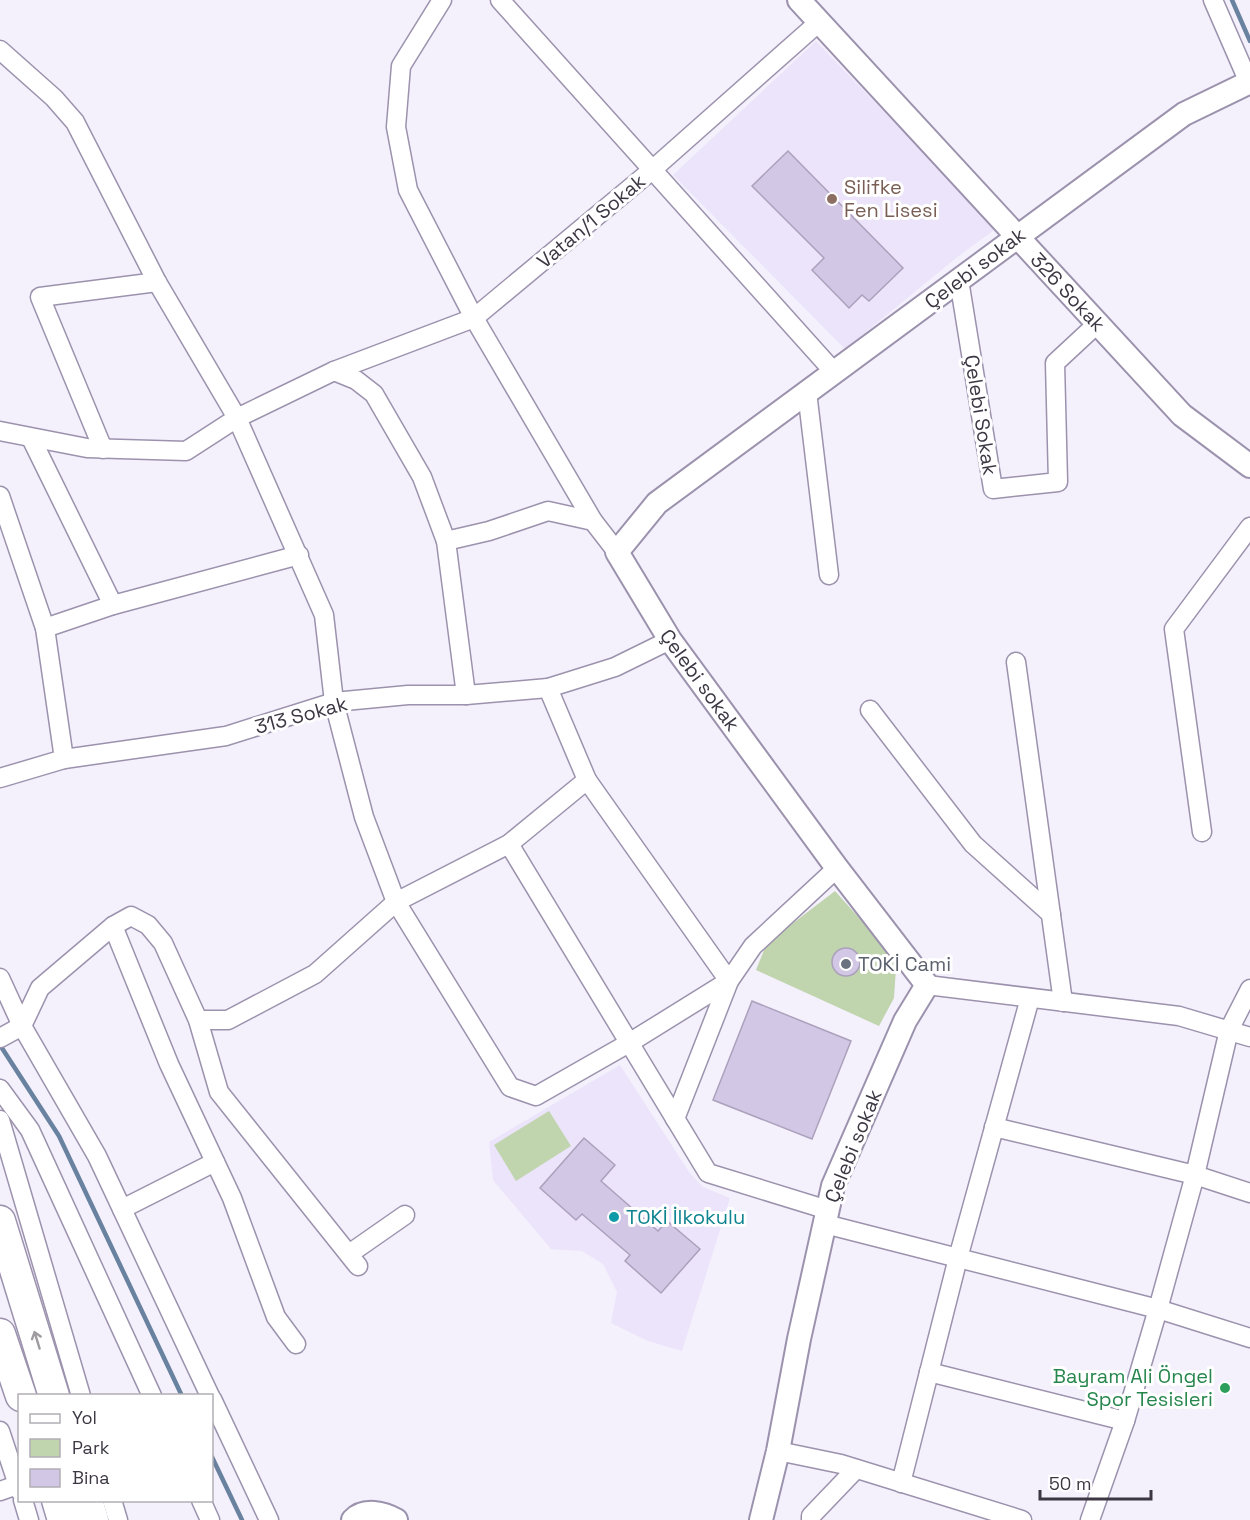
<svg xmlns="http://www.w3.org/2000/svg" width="1250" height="1520" viewBox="0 0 1250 1520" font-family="'Space Grotesk',sans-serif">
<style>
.built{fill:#ece4fa}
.green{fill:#c0d4ae}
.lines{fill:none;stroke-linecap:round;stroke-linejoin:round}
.stream{stroke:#68829f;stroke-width:4.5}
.building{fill:#d2c7e4;stroke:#aca1bd;stroke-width:1.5}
.minor-casing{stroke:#9c92ad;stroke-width:21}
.tertiary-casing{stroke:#9c92ad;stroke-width:26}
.trunk-casing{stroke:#9c92ad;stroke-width:33}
.minor{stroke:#fff;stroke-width:18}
.tertiary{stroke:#fff;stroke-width:22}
.trunk{stroke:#fff;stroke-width:30}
.oneway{stroke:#9e9ba1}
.education-dot{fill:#8d6e63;stroke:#fff;stroke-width:2}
.worship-dot{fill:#6b7280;stroke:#fff;stroke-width:2}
.culture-dot{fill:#0f9aa8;stroke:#fff;stroke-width:2}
.leisure-dot{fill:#2e9e5b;stroke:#fff;stroke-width:2}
.labels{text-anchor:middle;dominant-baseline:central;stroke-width:6;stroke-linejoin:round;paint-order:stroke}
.education-label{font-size:20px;fill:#785e54;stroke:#fff;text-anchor:start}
.street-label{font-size:20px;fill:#3c3743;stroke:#fff}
.worship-label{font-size:20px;fill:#5b616d;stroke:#fff;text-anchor:start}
.culture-label{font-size:20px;fill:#0d838f;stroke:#fff;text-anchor:start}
.leisure-label{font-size:20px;fill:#27864d;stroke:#fff;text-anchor:end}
</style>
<rect width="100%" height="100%" fill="#f4f0fc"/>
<g class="built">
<path d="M 816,41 L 992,224 L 993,231 L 961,254 L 845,349 L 673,175 Z"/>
<path d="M 620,1065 L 689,1172 L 703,1187 L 730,1198 L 682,1351 L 648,1341 L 611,1323 L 617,1292 L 603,1264 L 582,1251 L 551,1249 L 493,1180 L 489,1142 Z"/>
</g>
<g class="green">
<path d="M 835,891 L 887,949 L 896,968 L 894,998 L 879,1026 L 756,970 L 767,943 Z"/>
<path d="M 549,1111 L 571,1146 L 516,1181 L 494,1145 Z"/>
</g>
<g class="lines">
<g class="stream">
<path d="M 1232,0 L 1250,41"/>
<path d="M 0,1045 L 59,1136 L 182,1396"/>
<path d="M 212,1457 L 242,1520"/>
</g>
</g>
<g class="building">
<path d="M 788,151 L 903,268 L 869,301 L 862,295 L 849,308 L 812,270 L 824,258 L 752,186 Z"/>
<circle cx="846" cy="962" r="14"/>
<path d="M 752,1001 L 851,1041 L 812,1139 L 713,1100 Z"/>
<path d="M 584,1138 L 615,1165 L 601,1181 L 658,1231 L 667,1221 L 700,1249 L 661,1293 L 625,1261 L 630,1255 L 582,1214 L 576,1220 L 540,1188 Z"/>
</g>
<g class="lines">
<g class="minor-casing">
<g id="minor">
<path d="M 442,0 L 401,66 L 396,127 L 408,190 L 474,318 L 593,521"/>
<path d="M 500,0 L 834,372"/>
<path d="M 1213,0 L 1250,85"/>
<path d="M 0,50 L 54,98 L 75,122 L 157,282 L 237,418 L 324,615 L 334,702 L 364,817 L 396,902 L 510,1087 L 536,1096 L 629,1043 L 729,981 L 587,780"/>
<path d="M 959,280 L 993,489 L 1058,482 L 1055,363 L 1097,324"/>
<path d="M 334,371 L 474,318 L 652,170 L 818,23"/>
<path d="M 807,392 L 829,575"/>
<path d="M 0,431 L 87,448 L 186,451 L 237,418 L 334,371 L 356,380 L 374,394 L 422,477 L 446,541 L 466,695"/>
<path d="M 31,438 L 113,605"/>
<path d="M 103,449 L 40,297 L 157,282"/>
<path d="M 0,496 L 45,628 L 64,759"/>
<path d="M 446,541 L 489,531 L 548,511 L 593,521 L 617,552"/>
<path d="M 45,628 L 113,605 L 299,555"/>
<path d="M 1016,662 L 1063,1002"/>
<path d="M 870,710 L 973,844 L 1051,914"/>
<path d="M 0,778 L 64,759 L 226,736 L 334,702 L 408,695 L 466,695 L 548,688 L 615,667 L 670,640"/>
<path d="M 1202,832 L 1174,629 L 1250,527"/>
<path d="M 509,844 L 708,1173 L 828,1210"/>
<path d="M 113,926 L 169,1064 L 232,1198 L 276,1317 L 296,1344"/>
<path d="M 0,978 L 22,1026 L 97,1156 L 210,1396"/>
<path d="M 927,985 L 1179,1016 L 1250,1037"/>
<path d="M 198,1020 L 228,1020 L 315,974 L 396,902 L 509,844 L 587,780 L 548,688"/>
<path d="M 0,1038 L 22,1026 L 40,988 L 113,926 L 131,916 L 148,925 L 163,943 L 198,1020 L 219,1092 L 358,1266"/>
<path d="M 0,1089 L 30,1130 L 152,1396"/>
<path d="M 675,1119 L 729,981 L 753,946 L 837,868"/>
<path d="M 0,1120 L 81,1396"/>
<path d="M 994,1127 L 1195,1175 L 1250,1193"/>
<path d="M 122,1209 L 215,1162"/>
<path d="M 825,1224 L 1158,1309 L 1250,1338"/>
<path d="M 349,1254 L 405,1215"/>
<path d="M 929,1372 L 1125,1421"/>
<path d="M 212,1399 L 269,1520"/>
<path d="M 0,1431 L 20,1491"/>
<path d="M 778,1451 L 841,1464 L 1022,1520"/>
<path d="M 901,1483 L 958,1258 L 1030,998"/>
<path d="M 0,1491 L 20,1484"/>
<path d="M 23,1500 L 29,1520"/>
<path d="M 112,1500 L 118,1520"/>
<path d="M 201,1500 L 210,1520"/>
<path d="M 811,1520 L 811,1516 L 856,1469"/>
<path d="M 1090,1520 L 1125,1421 L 1158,1309 L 1195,1175 L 1229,1030 L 1250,989"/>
</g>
</g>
<g class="tertiary-casing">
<g id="tertiary">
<path d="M 799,0 L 1182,415 L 1250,466"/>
<path d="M 353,1520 C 364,1508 384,1513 396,1520"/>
<path d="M 761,1520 L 778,1451 L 799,1339 L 833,1186 L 905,1021 L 927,985 L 837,868 L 670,640 L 617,552 L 657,503 L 1184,114 L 1250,82"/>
</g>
</g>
<g class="trunk-casing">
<g id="trunk">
<path d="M 0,1221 L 54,1396"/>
<path d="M 0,1334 L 21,1396"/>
<path d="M 57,1500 L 63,1520"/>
<path d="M 87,1500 L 93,1520"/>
</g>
</g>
<use href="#minor" class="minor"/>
<use href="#tertiary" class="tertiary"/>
<use href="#trunk" class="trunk"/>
</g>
<defs><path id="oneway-shaft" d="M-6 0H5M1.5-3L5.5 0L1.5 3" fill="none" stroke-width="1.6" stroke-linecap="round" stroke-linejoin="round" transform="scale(1.5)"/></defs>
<use class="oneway" href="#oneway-shaft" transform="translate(37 1340) rotate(-107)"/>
<circle class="education-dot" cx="832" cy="199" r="6"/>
<circle class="worship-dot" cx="846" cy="964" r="6"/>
<circle class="culture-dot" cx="614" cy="1217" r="6"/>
<circle class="leisure-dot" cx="1225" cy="1388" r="6"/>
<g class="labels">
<g class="education-label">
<text x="844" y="187">Silifke<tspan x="844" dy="23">Fen Lisesi</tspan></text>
</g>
<g class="street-label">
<text transform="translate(591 221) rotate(-40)">Vatan/1 Sokak</text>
<text transform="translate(975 268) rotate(-37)">Çelebi sokak</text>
<text transform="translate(1068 292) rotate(47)">326 Sokak</text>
<text transform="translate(981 415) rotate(81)">Çelebi Sokak</text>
<text transform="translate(700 680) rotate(54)">Çelebi sokak</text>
<text transform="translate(301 715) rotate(-15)">313 Sokak</text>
<text transform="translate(853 1146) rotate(-68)">Çelebi sokak</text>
</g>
<g class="worship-label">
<text x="858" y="964">TOKİ Cami</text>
</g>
<g class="culture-label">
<text x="626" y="1217">TOKİ İlkokulu</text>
</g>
<g class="leisure-label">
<text x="1213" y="1376">Bayram Ali Öngel<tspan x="1213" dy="23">Spor Tesisleri</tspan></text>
</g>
</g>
<rect x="18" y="1394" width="195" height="108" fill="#ffffff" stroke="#b1afb4" stroke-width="1.5"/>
<rect x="30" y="1414" width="30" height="9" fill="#ffffff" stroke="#b1afb4" stroke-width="1.5"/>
<text x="72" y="1424" font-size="18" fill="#3c3743">Yol</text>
<rect x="30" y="1439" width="30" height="18" fill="#c0d4ae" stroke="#b1afb4" stroke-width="1.5"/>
<text x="72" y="1454" font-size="18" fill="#3c3743">Park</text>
<rect x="30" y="1469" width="30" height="18" fill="#d2c7e4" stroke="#b1afb4" stroke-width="1.5"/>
<text x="72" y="1484" font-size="18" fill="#3c3743">Bina</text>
<path d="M1040 1490v9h111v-9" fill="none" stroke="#3c3743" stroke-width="3"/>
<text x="1049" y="1490" font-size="18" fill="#3c3743" stroke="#ffffff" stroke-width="4.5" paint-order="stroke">50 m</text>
</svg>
